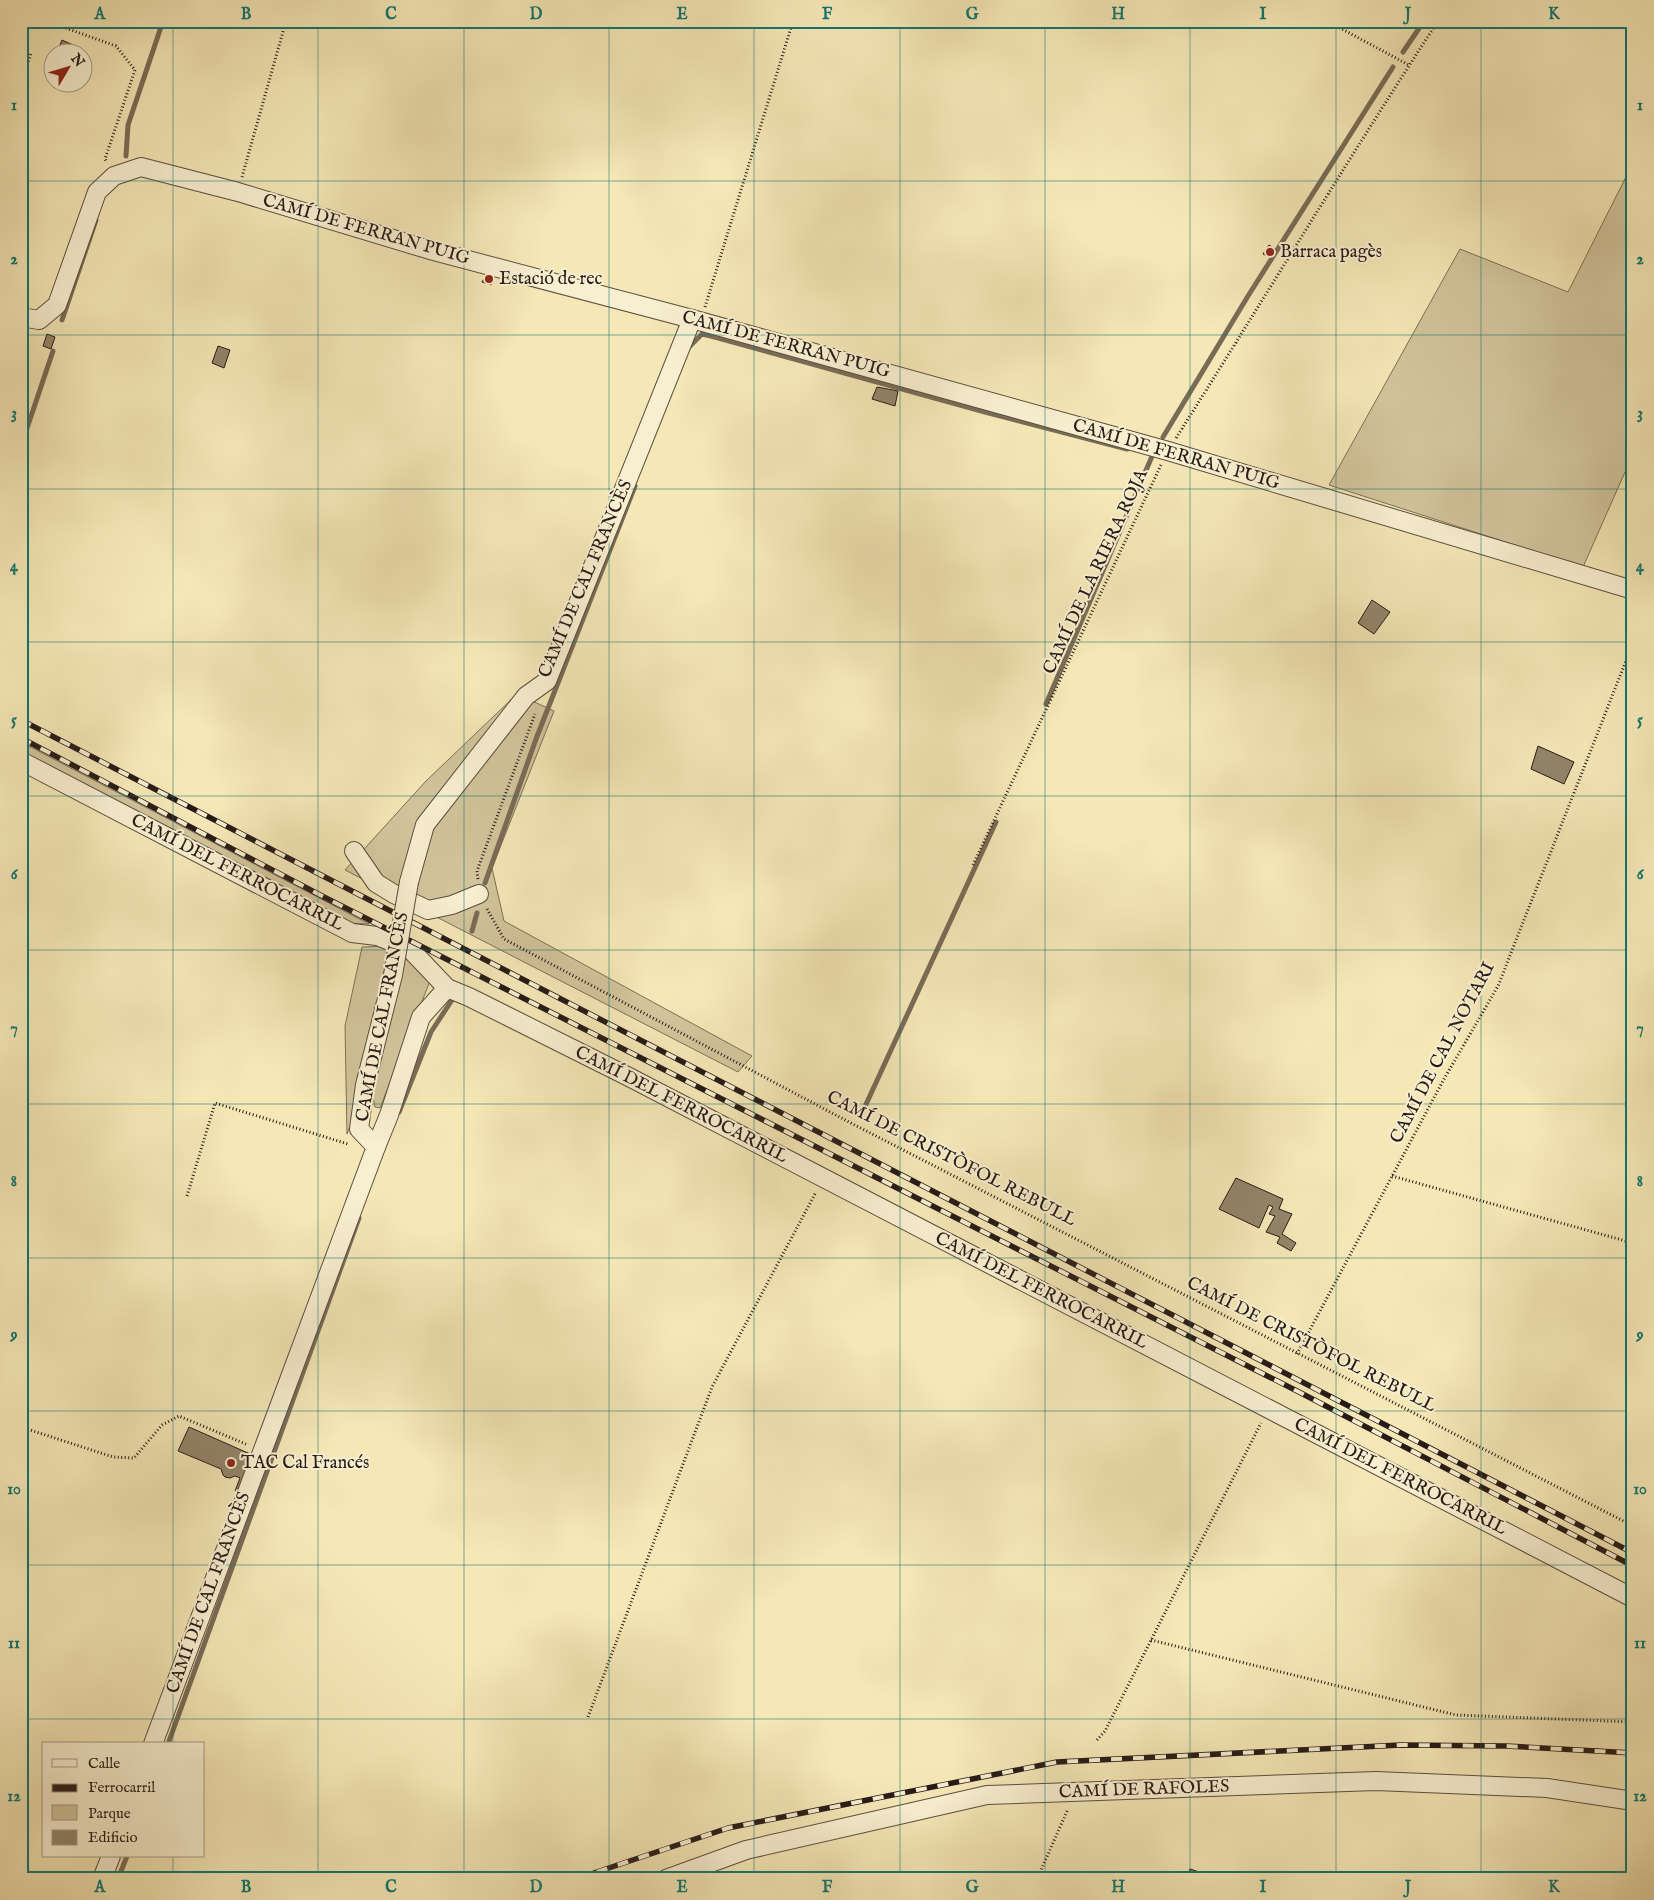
<svg xmlns="http://www.w3.org/2000/svg" width="1654" height="1900" viewBox="0 0 1654 1900" font-family="'IM FELL English',serif">
<style>
.green{fill:#d2c49b;stroke:#7c7059}
.lines{fill:none;stroke-linecap:round;stroke-linejoin:round}
.stream{stroke:#796c56;stroke-width:5}
.building{fill:#92856a;stroke:#271b17}
.minor-casing{stroke:#5a4e3f;stroke-width:20}
.path{stroke:#271b17;stroke-width:3;stroke-dasharray:1 2.5;stroke-linecap:butt}
.minor{stroke:#f8efd0;stroke-width:18}
.rail-casing{stroke:#271b17;stroke-width:5.5}
.rail{stroke:#f8efd0;stroke-width:4;stroke-dasharray:11;stroke-linecap:butt}
.minor-bridge-casing{stroke:#5a4e3f;stroke-width:20;stroke-linecap:butt}
.minor-bridge{stroke:#f8efd0;stroke-width:18}
.grid{fill:none;stroke:#0f766e;stroke-width:1;stroke-opacity:0.55}
.poi-dot{fill:#8f2418;stroke:#f8efd0;stroke-width:2}
.labels{text-anchor:middle;dominant-baseline:central;stroke-width:4;stroke-linejoin:round;paint-order:stroke}
.street-label{font-size:18px;fill:#271b17;stroke:#f8efd0}
.poi-label{font-size:18px;fill:#271b17;stroke:#f8efd0;text-anchor:start}
.neatline{fill:none;stroke:#0f766e;stroke-width:2}
.grid-label{font-size:16px;text-anchor:middle;font-weight:bold;fill:#0f766e}
</style>
<rect width="100%" height="100%" fill="#f5e7b6"/>
<filter id="stains"><feTurbulence type="fractalNoise" baseFrequency=".004" numOctaves="4"/><feColorMatrix values="0 0 0 0 .2 0 0 0 0 .09 0 0 0 0 .02 0 0 0 .5 -.17"/></filter>
<radialGradient id="worn" r=".72"><stop offset=".6" stop-color="#630" stop-opacity="0"/><stop offset="1" stop-color="#630" stop-opacity=".3"/></radialGradient>
<g class="green">
<path d="M 1633,163 L 1633,454 L 1583,567 L 1329,485 L 1460,249 L 1568,292 Z"/>
<path d="M 517,694 L 554,711 L 492,868 L 504,921 L 752,1056 L 738,1072 L 345,870 L 426,781 Z"/>
<path d="M 21,742 L 369,924 L 344,923 L 21,756 Z"/>
<path d="M 388,946 L 379,1012 L 352,1121 L 347,1134 L 345,1026 L 362,947 Z"/>
<path d="M 402,953 L 430,981 L 380,1108 L 375,1107 L 371,1089 Z"/>
</g>
<g class="lines">
<g class="stream">
<path d="M 1403,52 L 1424,21"/>
<path d="M 126,156 L 128,125 L 163,21"/>
<path d="M 62,320 L 96,220"/>
<path d="M 689,347 L 702,334 L 711,336 L 985,412 L 1127,449"/>
<path d="M 1163,437 L 1248,296 L 1393,67"/>
<path d="M 21,446 L 53,351"/>
<path d="M 1046,704 L 1153,454"/>
<path d="M 485,883 L 536,739 L 635,486"/>
<path d="M 472,931 L 477,913"/>
<path d="M 399,1112 L 431,1032 L 452,1000"/>
<path d="M 862,1113 L 996,822"/>
<path d="M 168,1744 L 359,1218"/>
<path d="M 118,1879 L 127,1856"/>
</g>
</g>
<g class="building">
<path d="M 62,40 L 73,45 L 71,52 L 57,52 Z"/>
<path d="M 1269,245 L 1276,250 L 1271,258 L 1263,254 Z"/>
<path d="M 487,273 L 495,275 L 491,285 L 482,282 Z"/>
<path d="M 47,334 L 55,337 L 51,349 L 43,346 Z"/>
<path d="M 218,346 L 230,350 L 224,368 L 212,363 Z"/>
<path d="M 877,387 L 898,391 L 895,406 L 872,399 Z"/>
<path d="M 1372,600 L 1390,612 L 1374,634 L 1358,623 Z"/>
<path d="M 1538,746 L 1574,762 L 1564,784 L 1531,769 Z"/>
<path d="M 1236,1178 L 1283,1199 L 1279,1209 L 1292,1214 L 1282,1234 L 1296,1243 L 1291,1251 L 1277,1243 L 1280,1237 L 1266,1232 L 1275,1216 L 1269,1214 L 1273,1207 L 1269,1205 L 1259,1228 L 1219,1209 Z"/>
<path d="M 189,1427 L 257,1457 L 242,1493 L 235,1491 L 240,1478 L 235,1476 L 230,1478 L 225,1477 L 223,1475 L 221,1469 L 178,1451 Z"/>
<path d="M 1190,1869 L 1215,1877 L 1215,1879 L 1186,1879 Z"/>
</g>
<g class="lines">
<g class="minor-casing">
<g id="minor">
<path d="M 21,317 L 39,320 L 57,305 L 97,192 L 114,176 L 141,167 L 238,192 L 430,250 L 692,319 L 1168,451 L 1633,590"/>
<path d="M 21,761 L 352,933 L 377,936 L 410,949 L 447,988 L 469,997 L 629,1077 L 1633,1598"/>
<path d="M 354,851 L 376,883 L 394,894 L 428,910 L 452,905 L 479,894"/>
<path d="M 409,882 L 425,825 L 526,696 L 547,681 L 692,319"/>
<path d="M 376,1147 L 389,1115 L 421,1017 L 447,988"/>
<path d="M 153,1744 L 376,1147 L 359,1129 L 365,1085 L 393,975"/>
<path d="M 102,1879 L 111,1856"/>
<path d="M 666,1879 L 746,1850 L 987,1795 L 1376,1781 L 1547,1788 L 1633,1801"/>
</g>
</g>
<g class="path">
<path d="M 46,21 L 116,46 L 135,70 L 105,159 L 107,162"/>
<path d="M 1327,21 L 1409,65"/>
<path d="M 21,85 L 31,53"/>
<path d="M 242,177 L 286,21"/>
<path d="M 705,307 L 793,21"/>
<path d="M 1176,438 C 1264,299 1348,159 1438,21"/>
<path d="M 973,865 L 1161,465"/>
<path d="M 478,879 L 477,871 L 535,714"/>
<path d="M 487,909 L 504,939 L 847,1121 L 1633,1526"/>
<path d="M 1392,1176 L 1633,1243"/>
<path d="M 187,1196 L 215,1103 L 348,1144"/>
<path d="M 1297,1354 L 1444,1079 L 1498,986 L 1633,643"/>
<path d="M 21,1427 L 113,1457 L 134,1458 L 162,1425 L 179,1416 L 248,1445"/>
<path d="M 1151,1640 L 1456,1715 L 1633,1722"/>
<path d="M 588,1717 L 712,1387 L 816,1192"/>
<path d="M 1097,1740 L 1105,1731 L 1261,1423"/>
<path d="M 1037,1879 L 1068,1809"/>
</g>
<use href="#minor" class="minor"/>
<g class="rail-casing">
<g id="rail">
<path d="M 21,720 L 1633,1553"/>
<path d="M 21,738 L 324,897 L 1299,1392 L 1633,1566"/>
<path d="M 576,1879 L 728,1828 L 1057,1762 L 1401,1745 L 1506,1746 L 1633,1753"/>
</g>
</g>
<use href="#rail" class="rail"/>
<g class="minor-bridge-casing">
<path id="minor-bridge" d="M 393,975 L 409,882"/>
</g>
<use href="#minor-bridge" class="minor-bridge"/>
</g>
<path class="grid" d="M 173,21 L 173,1744M 318,21 L 318,1879M 464,21 L 464,1879M 609,21 L 609,1879M 754,21 L 754,1879M 900,21 L 900,1879M 1045,21 L 1045,1879M 1190,21 L 1190,1879M 1336,21 L 1336,1879M 1481,21 L 1481,1879M 21,181 L 1633,181M 21,335 L 1633,335M 21,489 L 1633,489M 21,642 L 1633,642M 21,796 L 1633,796M 21,950 L 1633,950M 21,1104 L 1633,1104M 21,1258 L 1633,1258M 21,1411 L 1633,1411M 21,1565 L 1633,1565M 21,1719 L 1633,1719M 173,1856 L 173,1879"/>
<g class="poi-dot">
<circle cx="1270" cy="252" r="5"/>
<circle cx="489" cy="279" r="5"/>
<circle cx="231" cy="1463" r="5"/>
</g>
<g class="labels">
<g class="street-label">
<text transform="translate(366 230) rotate(16)">CAMÍ DE FERRAN PUIG</text>
<text transform="translate(786 345) rotate(15)">CAMÍ DE FERRAN PUIG</text>
<text transform="translate(1176 455) rotate(16)">CAMÍ DE FERRAN PUIG</text>
<text transform="translate(1096 572) rotate(-65)">CAMÍ DE LA RIERA ROJA</text>
<text transform="translate(586 579) rotate(-67)">CAMÍ DE CAL FRANCÈS</text>
<text transform="translate(237 873) rotate(27)">CAMÍ DEL FERROCARRIL</text>
<text transform="translate(383 1017) rotate(-79)">CAMÍ DE CAL FRANCÈS</text>
<text transform="translate(1443 1053) rotate(-62)">CAMÍ DE CAL NOTARI</text>
<text transform="translate(681 1105) rotate(27)">CAMÍ DEL FERROCARRIL</text>
<text transform="translate(951 1159) rotate(27)">CAMÍ DE CRISTÒFOL REBULL</text>
<text transform="translate(1041 1291) rotate(27)">CAMÍ DEL FERROCARRIL</text>
<text transform="translate(1311 1345) rotate(27)">CAMÍ DE CRISTÒFOL REBULL</text>
<text transform="translate(1400 1477) rotate(27)">CAMÍ DEL FERROCARRIL</text>
<text transform="translate(209 1593) rotate(-70)">CAMÍ DE CAL FRANCÈS</text>
<text transform="translate(1144 1790) rotate(-2)">CAMÍ DE RAFOLES</text>
</g>
<g class="poi-label">
<text x="1280" y="252">Barraca pagès</text>
<text x="499" y="279">Estació de rec</text>
<text x="241" y="1463">TAC Cal Francés</text>
</g>
</g>
<rect width="1654" height="1900" fill="none" stroke="#f5e7b6" stroke-width="55"/>
<rect x="42" y="1742" width="162" height="115" fill="#f8efd0" stroke="#a49a86"/>
<rect x="52" y="1759" width="25" height="8" fill="#f8efd0" stroke="#a49a86"/>
<text x="88" y="1768" font-size="15" fill="#271b17">Calle</text>
<rect x="52" y="1784" width="25" height="8" fill="#271b17" stroke="#a49a86"/>
<text x="88" y="1792" font-size="15" fill="#271b17">Ferrocarril</text>
<rect x="52" y="1805" width="25" height="15" fill="#d2c49b" stroke="#a49a86"/>
<text x="88" y="1818" font-size="15" fill="#271b17">Parque</text>
<rect x="52" y="1830" width="25" height="15" fill="#92856a" stroke="#a49a86"/>
<text x="88" y="1842" font-size="15" fill="#271b17">Edificio</text>
<g transform="translate(68 68) rotate(52)"><circle r="24" fill="#f8efd0" stroke="#a49a86"/>
<path d="M0-4L9 19L0 12L-9 19Z" fill="#8f2418"/>
<text y="-8" font-size="14" font-weight="bold" text-anchor="middle" fill="#271b17">N</text>
</g>
<rect x="28" y="28" width="1598" height="1844" class="neatline"/>
<g class="grid-label">
<text x="100" y="19">A</text>
<text x="246" y="19">B</text>
<text x="391" y="19">C</text>
<text x="536" y="19">D</text>
<text x="682" y="19">E</text>
<text x="827" y="19">F</text>
<text x="972" y="19">G</text>
<text x="1118" y="19">H</text>
<text x="1263" y="19">I</text>
<text x="1408" y="19">J</text>
<text x="1554" y="19">K</text>
<text x="14" y="110">1</text>
<text x="1640" y="110">1</text>
<text x="14" y="264">2</text>
<text x="1640" y="264">2</text>
<text x="14" y="418">3</text>
<text x="1640" y="418">3</text>
<text x="14" y="571">4</text>
<text x="1640" y="571">4</text>
<text x="14" y="725">5</text>
<text x="1640" y="725">5</text>
<text x="14" y="879">6</text>
<text x="1640" y="879">6</text>
<text x="14" y="1033">7</text>
<text x="1640" y="1033">7</text>
<text x="14" y="1186">8</text>
<text x="1640" y="1186">8</text>
<text x="14" y="1340">9</text>
<text x="1640" y="1340">9</text>
<text x="14" y="1494">10</text>
<text x="1640" y="1494">10</text>
<text x="14" y="1648">11</text>
<text x="1640" y="1648">11</text>
<text x="14" y="1801">12</text>
<text x="1640" y="1801">12</text>
<text x="100" y="1892">A</text>
<text x="246" y="1892">B</text>
<text x="391" y="1892">C</text>
<text x="536" y="1892">D</text>
<text x="682" y="1892">E</text>
<text x="827" y="1892">F</text>
<text x="972" y="1892">G</text>
<text x="1118" y="1892">H</text>
<text x="1263" y="1892">I</text>
<text x="1408" y="1892">J</text>
<text x="1554" y="1892">K</text>
</g>
<rect width="100%" height="100%" filter="url(#stains)"/>
<rect width="100%" height="100%" fill="url(#worn)"/>
</svg>
